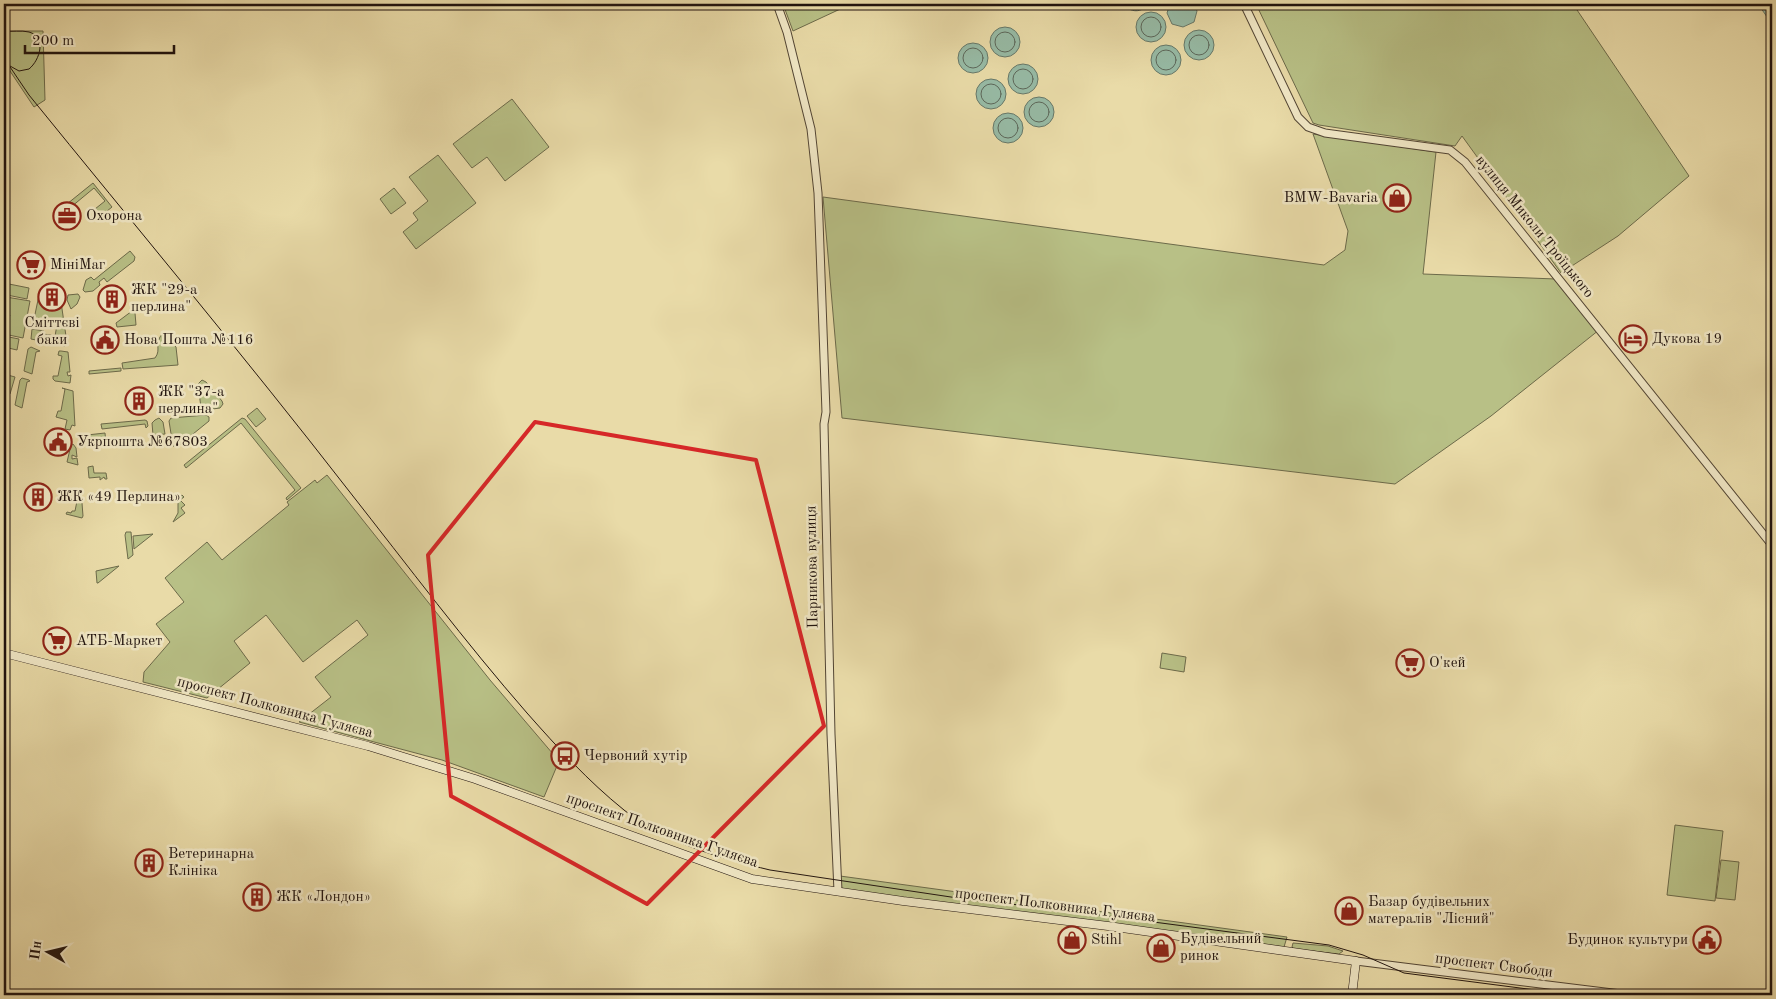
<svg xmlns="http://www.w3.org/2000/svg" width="1776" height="999" viewBox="0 0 1776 999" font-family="'Old Standard TT',serif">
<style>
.green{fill:#b8c086;stroke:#6c6a4a}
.water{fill:#97bba6;stroke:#677869}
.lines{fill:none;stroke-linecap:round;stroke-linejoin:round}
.shore{stroke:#5c675a;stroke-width:1}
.tertiary-casing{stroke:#524534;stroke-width:9}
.secondary-casing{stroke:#20130e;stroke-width:9}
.tertiary{stroke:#f1e8c6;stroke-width:7}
.secondary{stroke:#f1e8c6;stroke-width:8}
.tram{stroke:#20130e;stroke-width:1}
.marked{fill:none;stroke:#d62828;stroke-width:4;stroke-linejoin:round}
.labels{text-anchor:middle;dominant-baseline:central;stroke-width:5;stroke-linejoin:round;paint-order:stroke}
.poi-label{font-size:15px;fill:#20130e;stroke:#f1e8c6;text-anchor:start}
.street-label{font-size:15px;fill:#20130e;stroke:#f1e8c6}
</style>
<rect width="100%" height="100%" fill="#e9dba8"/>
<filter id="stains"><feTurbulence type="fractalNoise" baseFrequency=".004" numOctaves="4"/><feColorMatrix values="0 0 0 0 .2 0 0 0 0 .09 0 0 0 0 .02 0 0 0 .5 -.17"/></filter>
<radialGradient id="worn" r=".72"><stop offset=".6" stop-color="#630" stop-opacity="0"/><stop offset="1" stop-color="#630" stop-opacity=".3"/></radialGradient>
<g class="green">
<path d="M 783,4 L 851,4 L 793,31 Z"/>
<path d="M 1256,4 L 1573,4 L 1689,176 L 1618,236 L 1561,273 L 1462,136 L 1455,146 L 1319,125 L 1313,123 Z"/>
<path d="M 4,31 L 43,31 L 45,100 L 34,107 L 4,62 Z"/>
<path d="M 512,99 L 549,147 L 505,181 L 487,157 L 472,168 L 453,144 Z"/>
<path d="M 1313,134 L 1436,152 L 1423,274 L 1556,279 L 1599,330 L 1491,416 L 1395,484 L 842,418 L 823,197 L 1324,265 L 1345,250 L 1348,231 Z"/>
<path d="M 438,155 L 476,203 L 416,249 L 403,232 L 418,220 L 413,213 L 428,201 L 409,177 Z"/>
<path d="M 93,183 L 112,207 L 101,216 L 95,209 L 105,201 L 94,188 L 65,212 L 62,208 Z"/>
<path d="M 394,188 L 406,203 L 391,214 L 380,199 Z"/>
<path d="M 130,251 L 135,257 L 134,261 L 107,282 L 104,278 L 99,282 L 100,285 L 93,291 L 85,292 L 83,290 L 86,280 L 91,277 L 94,280 Z"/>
<path d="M 9,284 L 29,288 L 27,299 L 7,295 Z"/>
<path d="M 42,291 L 49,292 L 48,299 L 61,302 L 67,343 L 65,346 L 31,339 L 32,329 L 44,331 L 44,334 L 55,336 L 57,325 L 46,323 L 45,326 L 33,324 L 39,295 Z"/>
<path d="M 78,294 L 80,297 L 77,304 L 71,309 L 67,300 L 68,295 Z"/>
<path d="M 6,297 L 30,301 L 23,338 L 4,334 L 4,316 L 9,317 L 10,315 L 4,314 Z"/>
<path d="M 132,311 L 135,313 L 136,325 L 117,327 L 116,323 Z"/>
<path d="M 163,333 L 176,347 L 178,365 L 123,369 L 122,363 L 155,358 C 162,349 153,344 163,333 Z"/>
<path d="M 4,336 L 19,339 L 17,350 L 4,347 Z"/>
<path d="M 31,347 L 40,351 L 36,352 L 32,374 L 24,371 L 28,349 Z"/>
<path d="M 61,351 L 68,352 L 70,372 L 67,372 L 68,376 L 71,375 L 70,383 L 55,381 L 53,379 L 53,376 L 58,376 L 62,356 L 58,355 L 59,351 Z"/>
<path d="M 121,368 L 121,371 L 89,374 L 89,371 Z"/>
<path d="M 4,374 L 15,377 L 10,394 L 4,393 Z"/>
<path d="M 22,378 L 29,380 L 30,381 L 27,382 L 22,408 L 15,405 L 20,380 Z"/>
<path d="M 202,380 L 206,382 L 222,401 L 223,404 L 220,408 L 205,410 L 201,408 L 198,384 Z"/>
<path d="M 62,388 L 73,391 L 75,426 L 72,425 L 70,430 L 65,429 L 67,420 L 56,417 L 58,411 L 61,411 L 65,389 Z"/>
<path d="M 257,408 L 266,419 L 256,427 L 247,416 Z"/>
<path d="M 206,415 L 209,417 L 209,421 L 177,447 L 173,446 L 169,421 L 171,418 Z"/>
<path d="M 159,418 L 163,422 L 165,434 L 153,435 L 152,423 L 155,420 Z"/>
<path d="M 242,418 L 245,419 L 301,488 L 287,500 L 286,498 L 295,490 L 241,423 L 186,468 L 184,465 Z"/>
<path d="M 145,420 L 147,421 L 148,426 L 146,428 L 145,424 L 102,429 L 101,424 Z"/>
<path d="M 105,433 L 106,443 L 88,445 L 87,435 Z"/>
<path d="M 73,444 L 76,448 L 77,457 L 72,455 L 72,459 L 77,458 L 78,465 L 67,462 L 71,445 Z"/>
<path d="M 93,466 L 94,473 L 106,473 L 107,479 L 105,479 L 104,477 L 100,480 L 100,477 L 89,478 L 88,467 Z"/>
<path d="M 327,475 L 490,680 L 559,761 L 544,797 L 442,760 L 299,722 L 331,697 L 315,677 L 368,635 L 357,620 L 303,662 L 266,615 L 234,641 L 250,663 L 207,698 L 143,682 L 144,672 L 170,642 L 156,624 L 184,602 L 165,578 L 207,542 L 222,560 L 289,505 L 287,502 L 315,480 L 317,483 Z"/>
<path d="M 182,495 L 184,497 L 180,500 L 185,505 L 181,508 L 185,513 L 173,522 L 178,513 L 178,498 Z"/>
<path d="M 77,501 L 82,503 L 83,516 L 82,518 L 66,514 L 67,512 L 71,513 L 72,511 L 75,511 Z"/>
<path d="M 126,532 L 131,532 L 133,555 L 128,559 L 125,535 Z"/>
<path d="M 153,534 L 134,549 L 133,536 Z"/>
<path d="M 119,566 L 98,583 L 97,583 L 96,571 Z"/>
<path d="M 1162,653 L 1186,657 L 1184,672 L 1160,668 Z"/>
<path d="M 1675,825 L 1723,831 L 1715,901 L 1667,895 Z"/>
<path d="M 1721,860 L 1739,862 L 1735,900 L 1716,898 Z"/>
<path d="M 840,876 L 1287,937 L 1284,947 L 841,890 Z"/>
<path d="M 1293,943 L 1328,946 L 1343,951 L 1339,954 L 1294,949 L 1292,947 Z"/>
</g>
<g class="water">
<path d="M 1123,4 L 1149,4 C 1141,13 1131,13 1123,4 Z"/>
<path d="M 1170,4 L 1194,4 L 1197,11 L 1194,22 L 1183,27 L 1172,24 L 1167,13 Z"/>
<path d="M 1758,4 L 1772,4 L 1772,24 Z"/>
<circle cx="1151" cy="27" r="15"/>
<circle cx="1005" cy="42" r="15"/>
<circle cx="1199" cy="45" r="15"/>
<circle cx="973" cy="58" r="15"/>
<circle cx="1166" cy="60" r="15"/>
<circle cx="1023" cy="79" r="15"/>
<circle cx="991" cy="94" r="15"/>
<circle cx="1039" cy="112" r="15"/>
<circle cx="1008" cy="128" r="15"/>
</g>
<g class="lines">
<g class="shore">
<circle cx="1151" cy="27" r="10"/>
<circle cx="1005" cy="42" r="10"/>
<circle cx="1199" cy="45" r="10"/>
<circle cx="973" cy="58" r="10"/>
<circle cx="1166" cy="60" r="10"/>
<circle cx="1023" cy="79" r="10"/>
<circle cx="991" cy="94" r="10"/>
<circle cx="1039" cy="112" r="10"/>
<circle cx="1008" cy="128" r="10"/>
</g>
<g class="tertiary-casing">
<g id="tertiary">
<path d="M 777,4 L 787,32 L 811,129 L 818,193 L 826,412 L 824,424 L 831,734 L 838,891"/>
<path d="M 1244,4 L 1298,117 L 1308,127 L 1325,133 L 1450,150 L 1465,162 L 1772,545"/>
<path d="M 1356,961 L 1629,995"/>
</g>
</g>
<g class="secondary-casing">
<path id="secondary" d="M 4,653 L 368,746 L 475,779 L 752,879 L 903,901 L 1108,926 L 1356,961 L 1352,995"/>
</g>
<use href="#tertiary" class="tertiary"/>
<use href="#secondary" class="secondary"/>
<g class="tram">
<path d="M 4,31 C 12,32 21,30 29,32 C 47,37 40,60 29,69 L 19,71 L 10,66"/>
<path d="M 4,58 L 29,95 C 136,227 245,357 349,491 C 408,566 465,642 527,713 C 558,748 588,781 624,810 C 665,843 720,858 770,870 L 971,900 L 1039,907 L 1329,945 L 1363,955 L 1404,973 L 1574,995"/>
</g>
</g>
<path class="marked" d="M 535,422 L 756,460 L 824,726 L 647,904 L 451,796 L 428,555 Z"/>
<defs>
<g id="shop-ring" transform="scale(1.4375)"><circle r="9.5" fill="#f1e8c6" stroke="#8f2418" stroke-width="1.5"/><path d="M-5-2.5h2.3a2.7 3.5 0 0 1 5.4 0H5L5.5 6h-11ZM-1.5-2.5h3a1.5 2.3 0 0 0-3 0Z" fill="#8f2418"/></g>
<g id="office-ring" transform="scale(1.4375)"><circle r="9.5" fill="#f1e8c6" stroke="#8f2418" stroke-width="1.5"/><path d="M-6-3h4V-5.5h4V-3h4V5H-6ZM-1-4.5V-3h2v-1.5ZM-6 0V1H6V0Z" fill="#8f2418"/></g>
<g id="supermarket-ring" transform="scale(1.4375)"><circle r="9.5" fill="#f1e8c6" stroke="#8f2418" stroke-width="1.5"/><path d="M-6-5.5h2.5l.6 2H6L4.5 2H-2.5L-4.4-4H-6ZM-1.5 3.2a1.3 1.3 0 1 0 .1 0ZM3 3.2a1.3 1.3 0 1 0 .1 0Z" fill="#8f2418"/></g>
<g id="building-ring" transform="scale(1.4375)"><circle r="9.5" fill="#f1e8c6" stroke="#8f2418" stroke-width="1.5"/><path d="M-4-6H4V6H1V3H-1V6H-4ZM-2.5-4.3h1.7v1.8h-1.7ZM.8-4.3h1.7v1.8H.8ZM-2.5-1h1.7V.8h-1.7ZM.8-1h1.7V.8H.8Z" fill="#8f2418"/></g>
<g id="hotel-ring" transform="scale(1.4375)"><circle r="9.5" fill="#f1e8c6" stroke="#8f2418" stroke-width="1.5"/><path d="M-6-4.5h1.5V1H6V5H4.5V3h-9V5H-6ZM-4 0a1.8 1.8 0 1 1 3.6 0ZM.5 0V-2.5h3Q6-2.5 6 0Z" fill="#8f2418"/></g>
<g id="civic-ring" transform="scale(1.4375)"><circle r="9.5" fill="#f1e8c6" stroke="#8f2418" stroke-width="1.5"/><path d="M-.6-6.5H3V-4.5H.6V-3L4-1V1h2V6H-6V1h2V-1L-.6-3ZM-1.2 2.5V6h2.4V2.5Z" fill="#8f2418"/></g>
<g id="bus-ring" transform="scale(1.4375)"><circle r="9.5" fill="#f1e8c6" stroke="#8f2418" stroke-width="1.5"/><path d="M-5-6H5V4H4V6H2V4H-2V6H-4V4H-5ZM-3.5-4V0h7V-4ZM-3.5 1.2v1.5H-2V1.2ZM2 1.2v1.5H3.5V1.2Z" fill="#8f2418"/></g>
</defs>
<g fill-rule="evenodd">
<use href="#shop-ring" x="1397" y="198"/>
<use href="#office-ring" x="67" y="216"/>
<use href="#supermarket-ring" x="31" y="265"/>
<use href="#building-ring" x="52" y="297"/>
<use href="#building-ring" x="112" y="299"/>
<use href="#hotel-ring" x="1633" y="339"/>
<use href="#civic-ring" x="105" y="340"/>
<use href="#building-ring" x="139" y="401"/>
<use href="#civic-ring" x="58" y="442"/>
<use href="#building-ring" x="38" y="497"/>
<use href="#supermarket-ring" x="57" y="641"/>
<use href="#supermarket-ring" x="1410" y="663"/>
<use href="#bus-ring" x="565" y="756"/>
<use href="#building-ring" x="149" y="863"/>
<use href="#building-ring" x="257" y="897"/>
<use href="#shop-ring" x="1349" y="911"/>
<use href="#shop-ring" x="1072" y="940"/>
<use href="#civic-ring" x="1707" y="940"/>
<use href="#shop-ring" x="1161" y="948"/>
</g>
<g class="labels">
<g class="poi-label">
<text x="1378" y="198" text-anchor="end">BMW-Bavaria</text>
<text x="86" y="216">Охорона</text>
<text x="50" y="265">МініМаг</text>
<text x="131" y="290">ЖК "29-а<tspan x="131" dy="17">перлина"</tspan></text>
<text x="52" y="323" text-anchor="middle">Сміттєві<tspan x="52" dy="17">баки</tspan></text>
<text x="1652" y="339">Дукова 19</text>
<text x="124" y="340">Нова Пошта №116</text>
<text x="158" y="392">ЖК "37-а<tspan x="158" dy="17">перлина"</tspan></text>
<text x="77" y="442">Укрпошта №67803</text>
<text x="57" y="497">ЖК «49 Перлина»</text>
<text x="76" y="641">АТБ-Маркет</text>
<text x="1429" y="663">О'кей</text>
<text x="584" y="756">Червоний хутір</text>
<text x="168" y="854">Ветеринарна<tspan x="168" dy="17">Клініка</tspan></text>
<text x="276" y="897">ЖК «Лондон»</text>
<text x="1368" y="902">Базар будівельних<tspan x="1368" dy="17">матералів "Лісний"</tspan></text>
<text x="1180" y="939">Будівельний<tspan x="1180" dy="17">ринок</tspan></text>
<text x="1091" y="940">Stihl</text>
<text x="1688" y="940" text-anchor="end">Будинок культури</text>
</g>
<g class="street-label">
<text transform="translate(1534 227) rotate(51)">вулиця Миколи Троїцького</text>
<text transform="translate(813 567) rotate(-91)">Парникова вулиця</text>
<text transform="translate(275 708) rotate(15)">проспект Полковника Гуляєва</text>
<text transform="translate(662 831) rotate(19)">проспект Полковника Гуляєва</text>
<text transform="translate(1055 906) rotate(7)">проспект Полковника Гуляєва</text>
<text transform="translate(1494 966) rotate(7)">проспект Свободи</text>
</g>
</g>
<rect width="1776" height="999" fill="none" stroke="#e9dba8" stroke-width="20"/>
<rect x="5" y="5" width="1766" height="989" fill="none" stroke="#20130e" stroke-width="2.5"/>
<rect x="10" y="10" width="1756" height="979" fill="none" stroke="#20130e"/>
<g transform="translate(48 952) rotate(278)" stroke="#f1e8c6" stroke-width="4" paint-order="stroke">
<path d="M0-4L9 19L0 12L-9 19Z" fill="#20130e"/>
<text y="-8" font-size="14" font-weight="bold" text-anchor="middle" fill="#20130e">Пн</text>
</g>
<path d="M25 45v8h149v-8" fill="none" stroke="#20130e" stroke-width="2.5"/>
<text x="32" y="45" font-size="15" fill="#20130e" stroke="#f1e8c6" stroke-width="4" paint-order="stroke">200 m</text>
<rect width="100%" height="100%" filter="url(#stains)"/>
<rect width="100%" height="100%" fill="url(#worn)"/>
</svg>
